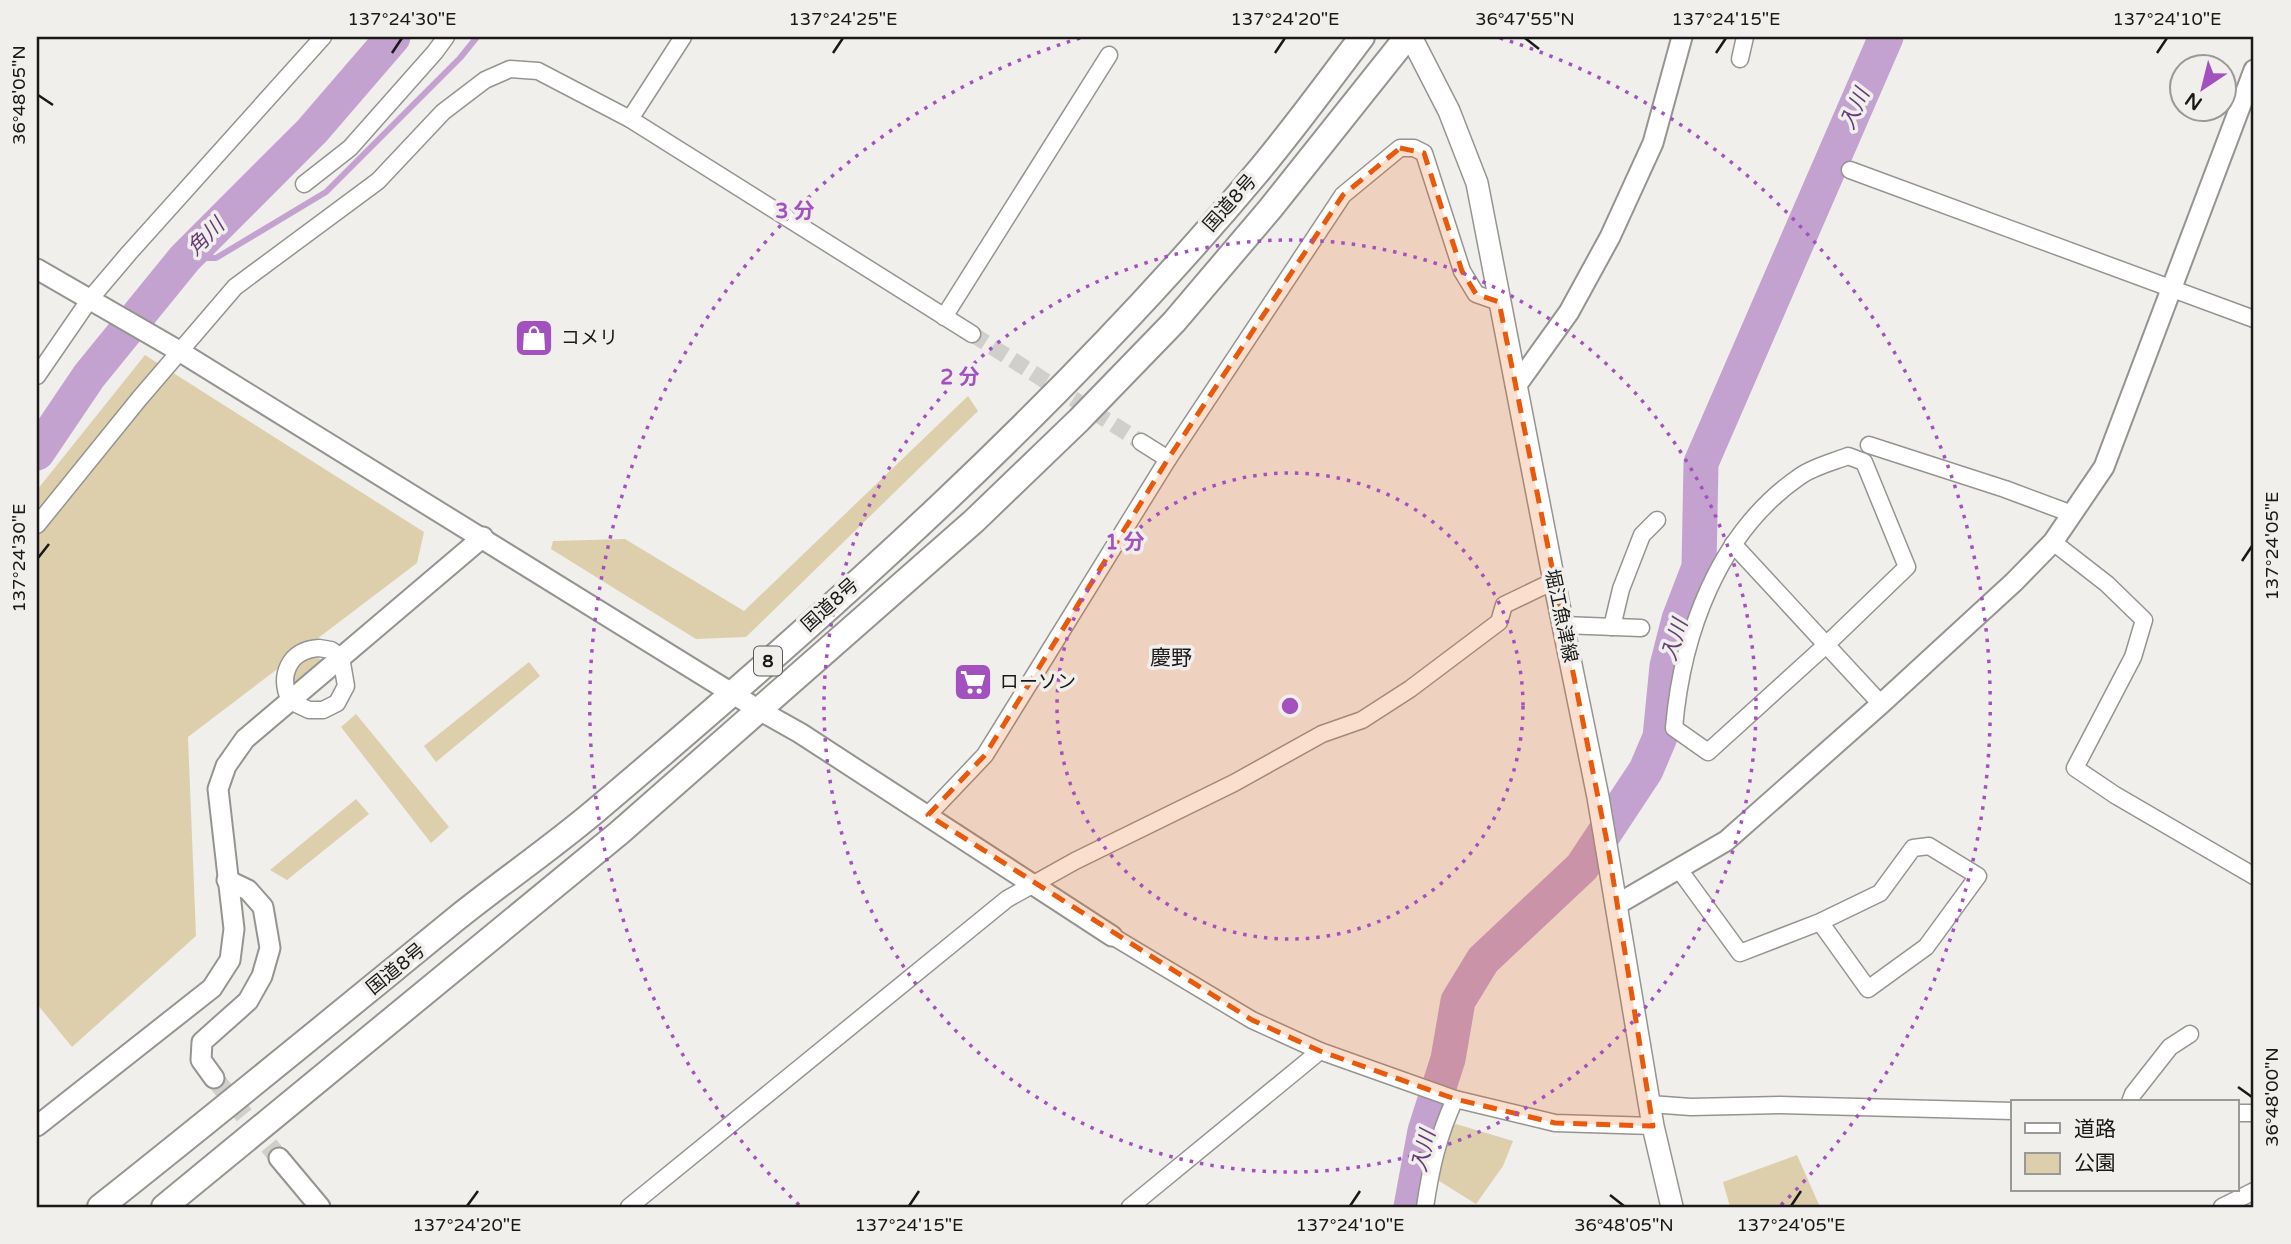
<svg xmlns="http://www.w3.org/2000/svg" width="2291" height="1244" viewBox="0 0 2291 1244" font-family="'Varela Round','Noto Sans JP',sans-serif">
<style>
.green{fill:#ddcfac}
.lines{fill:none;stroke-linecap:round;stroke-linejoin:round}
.stream{stroke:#c3a2d0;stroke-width:6}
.river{stroke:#c3a2d0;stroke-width:35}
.minor-tunnel{stroke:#d0cfcc;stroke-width:16;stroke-dasharray:16 8;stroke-linecap:butt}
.tertiary-tunnel{stroke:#d0cfcc;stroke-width:19;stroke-dasharray:19 10;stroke-linecap:butt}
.minor-casing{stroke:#959491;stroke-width:19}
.tertiary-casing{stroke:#959491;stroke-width:23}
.secondary-casing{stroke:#959491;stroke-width:24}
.trunk-casing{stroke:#959491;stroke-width:28}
.minor{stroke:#fff;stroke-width:16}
.tertiary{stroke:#fff;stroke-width:19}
.secondary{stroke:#fff;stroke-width:21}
.trunk{stroke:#fff;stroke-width:24}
.marked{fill:#e8590c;fill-opacity:0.2;stroke:#e8590c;stroke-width:5;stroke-dasharray:14 9;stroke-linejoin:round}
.ticks{fill:none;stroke:#1a1918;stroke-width:2.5}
.ring{fill:none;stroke:#a451c0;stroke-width:3.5;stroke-dasharray:3.5 7}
.labels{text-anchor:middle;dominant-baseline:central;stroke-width:7;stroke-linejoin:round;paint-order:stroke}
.shield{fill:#f0efec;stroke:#5a5958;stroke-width:2}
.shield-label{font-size:18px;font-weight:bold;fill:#1a1918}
.street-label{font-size:19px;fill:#1a1918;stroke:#f0efec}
.poi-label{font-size:19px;fill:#1a1918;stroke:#f0efec;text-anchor:start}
.water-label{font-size:21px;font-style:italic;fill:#663c75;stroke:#f0efec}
.neighbourhood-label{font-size:21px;fill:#1a1918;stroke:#f0efec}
.centre{fill:#a451c0;stroke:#f0efec;stroke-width:3.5}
.ring-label{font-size:21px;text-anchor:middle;font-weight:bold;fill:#a451c0;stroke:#f0efec;stroke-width:7;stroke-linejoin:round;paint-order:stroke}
.neatline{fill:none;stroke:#1a1918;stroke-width:2.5}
.ticks-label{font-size:18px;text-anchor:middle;fill:#1a1918}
</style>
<rect width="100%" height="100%" fill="#f0efec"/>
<g class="green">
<path d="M 145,355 L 424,532 L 417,563 L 188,737 L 196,936 L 72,1047 L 37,1004 L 37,490 Z"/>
<path d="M 968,396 L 978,411 L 746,637 L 696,639 L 551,549 L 553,541 L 625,539 L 744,611 Z"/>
<path d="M 313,656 L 323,660 L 295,683 L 292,675 L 298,663 Z"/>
<path d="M 529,662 L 540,676 L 436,762 L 424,746 Z"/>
<path d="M 356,714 L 449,827 L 431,843 L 341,727 Z"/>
<path d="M 356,799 L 369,814 L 287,880 L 270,870 Z"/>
<path d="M 1456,1124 L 1513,1141 L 1503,1166 L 1476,1204 L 1436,1179 L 1448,1128 Z"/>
<path d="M 1797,1155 L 1820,1207 L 1730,1207 L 1723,1182 Z"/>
</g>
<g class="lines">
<path class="stream" d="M 185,258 L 216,258 L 326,192 L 460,58 L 477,37"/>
<g class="river">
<path d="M 37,453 L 89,376 L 185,258 L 312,131 L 393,37"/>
<path d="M 1411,1207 L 1425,1131 L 1448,1059 L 1458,1001 L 1483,960 L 1582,867 L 1646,770 L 1660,737 L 1667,666 L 1679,619 L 1699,567 L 1701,463 L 1886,37"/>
</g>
<path class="minor-tunnel" d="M 972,334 L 1141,442"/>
<path class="tertiary-tunnel" d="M 214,1078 L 279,1158"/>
<g class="minor-casing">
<g id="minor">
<path d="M 1740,59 L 1745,37"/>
<path d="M 630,119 L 683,37"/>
<path d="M 1850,170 L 2254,319"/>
<path d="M 304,184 L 350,148 L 435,52 L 446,37"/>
<path d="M 944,317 L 1109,55"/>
<path d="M 37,376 L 90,299 L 129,253 L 323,37"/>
<path d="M 1141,442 L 1168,459"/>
<path d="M 1869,445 L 2005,489 L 2072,514"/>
<path d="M 1848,456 L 1864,462 L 1907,567 L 1826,645 L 1708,752 L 1674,728 C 1682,634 1718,533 1799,477 C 1812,467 1833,462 1848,456 Z"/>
<path d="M 37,525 L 139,399 L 235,287 L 378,181 L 443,112 L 485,80 L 510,69 L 538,71 L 630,119 L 972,334"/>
<path d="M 2053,542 L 2107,584 L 2144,620 L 2133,657 L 2075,768 L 2115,795 L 2254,876"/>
<path d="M 1733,544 L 1881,704"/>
<path d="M 1563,625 L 1641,628"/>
<path d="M 1612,627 L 1621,589 L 1642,535 L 1657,520"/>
<path d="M 319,648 L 331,650 L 341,657 L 346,686 L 337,703 L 323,710 L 309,710 L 290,701 C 278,675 289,650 319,648 Z"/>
<path d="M 928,815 L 985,755 L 1168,459 L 1343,195 L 1400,148 L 1414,148 L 1424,153 L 1462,271 L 1476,294 L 1499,302"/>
<path d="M 1678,868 L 1740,953 L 1820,922 L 1880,893 L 1913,848 L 1929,846 L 1978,876 L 1926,947 L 1868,989 L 1820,922"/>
<path d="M 1112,936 L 1252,1020 L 1320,1051 L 1455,1099 L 1555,1123 L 1653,1126"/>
<path d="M 2130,1102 L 2133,1094 L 2170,1047 L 2190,1034"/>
<path d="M 1650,1104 L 1691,1107 L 1780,1105 L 2013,1111"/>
<path d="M 2237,1113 L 2254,1113"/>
<path d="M 629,1207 L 1007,899 L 1075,861 L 1234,783 L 1322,734 L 1362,720 L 1410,689 L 1499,622 L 1504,605 L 1554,581"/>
<path d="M 1130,1207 L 1320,1051"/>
<path d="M 1425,1207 C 1431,1167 1438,1136 1455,1099"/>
<path d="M 2222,1207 L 2254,1191"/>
</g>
</g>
<g class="tertiary-casing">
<g id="tertiary">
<path d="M 37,269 L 179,351 L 759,710 L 800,733 L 1112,936"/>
<path d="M 1516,386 L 1569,312 L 1610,237 L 1653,143 L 1682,37"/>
<path d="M 1616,905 L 1726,841 L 1881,704 L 2014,582 L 2053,542 L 2104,467 L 2254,70"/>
<path d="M 214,1078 L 201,1060 L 202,1042 L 248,1001 L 262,976 L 270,948 L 263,907 L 248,890 L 227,880"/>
<path d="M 37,1126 L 212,988 L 230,960 L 234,929 L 218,789 L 226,766 L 245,739 L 483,537"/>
<path d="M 279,1158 L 320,1207"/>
</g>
</g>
<g class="secondary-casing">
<path id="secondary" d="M 1411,37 L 1449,111 L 1477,183 L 1554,581 L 1598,797 L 1653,1126 L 1672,1207"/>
</g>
<g class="trunk-casing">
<g id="trunk">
<path d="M 100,1207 C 220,1112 338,1015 457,918 C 502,882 550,849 594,812 C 827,615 1060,408 1256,174 C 1293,130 1327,83 1362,37"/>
<path d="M 164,1207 L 619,833 L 974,521 L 1079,420 L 1174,322 L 1270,209 L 1407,37"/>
</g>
</g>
<use href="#minor" class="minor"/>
<use href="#tertiary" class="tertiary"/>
<use href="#secondary" class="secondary"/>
<use href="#trunk" class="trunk"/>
</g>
<path class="marked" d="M 1400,148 L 1424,153 L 1462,271 L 1476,294 L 1499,302 L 1608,847 L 1653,1126 L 1555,1123 L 1455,1099 L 1320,1051 L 1252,1020 L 928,815 L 985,755 L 1168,459 L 1343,195 Z"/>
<path class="ticks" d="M 1525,38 L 1539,49M 392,53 L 402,38M 833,53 L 843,38M 1275,53 L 1285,38M 1716,53 L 1726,38M 2157,53 L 2167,38M 38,95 L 53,105M 38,558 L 49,544M 2242,561 L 2252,546M 2238,1087 L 2252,1097M 1610,1195 L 1624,1206M 467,1206 L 478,1191M 909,1206 L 919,1191M 1350,1206 L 1360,1191M 1791,1206 L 1801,1191"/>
<g class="ring">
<circle cx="1290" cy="706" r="233"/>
<circle cx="1290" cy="706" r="466"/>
<path d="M799 1205A700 700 0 0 1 1080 38M1500 38A700 700 0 0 1 1781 1205"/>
</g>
<defs>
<g id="shop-square" transform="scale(2.0125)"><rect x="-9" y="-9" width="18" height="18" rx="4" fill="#a451c0" stroke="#f0efec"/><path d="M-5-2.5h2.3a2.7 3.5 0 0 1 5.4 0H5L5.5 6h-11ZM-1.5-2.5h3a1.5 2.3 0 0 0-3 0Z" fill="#fff"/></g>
<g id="supermarket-square" transform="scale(2.0125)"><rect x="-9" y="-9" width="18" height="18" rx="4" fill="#a451c0" stroke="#f0efec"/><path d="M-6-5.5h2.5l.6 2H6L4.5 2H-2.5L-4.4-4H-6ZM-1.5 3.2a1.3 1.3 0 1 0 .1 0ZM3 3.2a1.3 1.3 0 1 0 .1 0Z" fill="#fff"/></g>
</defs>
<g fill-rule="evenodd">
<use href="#shop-square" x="534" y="338"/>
<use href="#supermarket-square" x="973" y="682"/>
</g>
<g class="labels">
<rect class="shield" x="754" y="646.5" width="28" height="29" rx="5"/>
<g class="shield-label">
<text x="768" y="661">8</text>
</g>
<g class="street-label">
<text transform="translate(1230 203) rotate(-48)">国道8号</text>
<text transform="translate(830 605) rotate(-42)">国道8号</text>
<text transform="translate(1561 616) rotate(78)">堀江魚津線</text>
<text transform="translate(396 969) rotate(-39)">国道8号</text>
</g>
<g class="poi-label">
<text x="561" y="338">コメリ</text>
<text x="1000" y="682">ローソン</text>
</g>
<g class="water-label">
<text transform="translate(1855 109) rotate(-66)">入川</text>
<text transform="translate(206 237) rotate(-45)">角川</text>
<text transform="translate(1675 640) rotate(-73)">入川</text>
<text transform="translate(1424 1151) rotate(-77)">入川</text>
</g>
<g class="neighbourhood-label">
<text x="1171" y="658">慶野</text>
</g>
</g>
<circle cx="1290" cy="706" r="10" class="centre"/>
<g class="ring-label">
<text x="795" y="218">3 分</text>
<text x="960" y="384">2 分</text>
<text x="1125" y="549">1 分</text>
</g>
<rect width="2291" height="1244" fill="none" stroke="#f0efec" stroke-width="77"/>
<rect x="2011" y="1100" width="228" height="91" fill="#f0efec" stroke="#9a9997" stroke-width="2"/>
<rect x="2025" y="1123" width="35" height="10" fill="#ffffff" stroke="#9a9997" stroke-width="2"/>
<text x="2074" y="1136" font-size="21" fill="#1a1918">道路</text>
<rect x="2025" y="1153" width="35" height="21" fill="#ddcfac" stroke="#9a9997" stroke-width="2"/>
<text x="2074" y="1170" font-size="21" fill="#1a1918">公園</text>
<g transform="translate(2203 88) rotate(215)"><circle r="33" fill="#f0efec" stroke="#9a9997" stroke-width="2"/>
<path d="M0-5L12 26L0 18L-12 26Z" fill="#a451c0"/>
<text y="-10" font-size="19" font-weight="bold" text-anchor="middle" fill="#1a1918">N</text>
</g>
<rect x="38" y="38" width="2214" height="1168" class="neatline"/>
<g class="ticks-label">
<text x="402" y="25">137°24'30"E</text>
<text x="843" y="25">137°24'25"E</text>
<text x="1285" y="25">137°24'20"E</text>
<text x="1525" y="25">36°47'55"N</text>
<text x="1726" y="25">137°24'15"E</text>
<text x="2167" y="25">137°24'10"E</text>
<text transform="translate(19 95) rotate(-90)" y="6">36°48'05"N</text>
<text transform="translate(2272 546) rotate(-90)" y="6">137°24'05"E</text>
<text transform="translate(19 558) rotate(-90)" y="6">137°24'30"E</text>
<text transform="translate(2272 1097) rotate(-90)" y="6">36°48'00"N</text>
<text x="467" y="1231">137°24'20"E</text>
<text x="909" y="1231">137°24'15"E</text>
<text x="1350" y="1231">137°24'10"E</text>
<text x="1624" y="1231">36°48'05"N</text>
<text x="1791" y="1231">137°24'05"E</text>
</g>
</svg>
